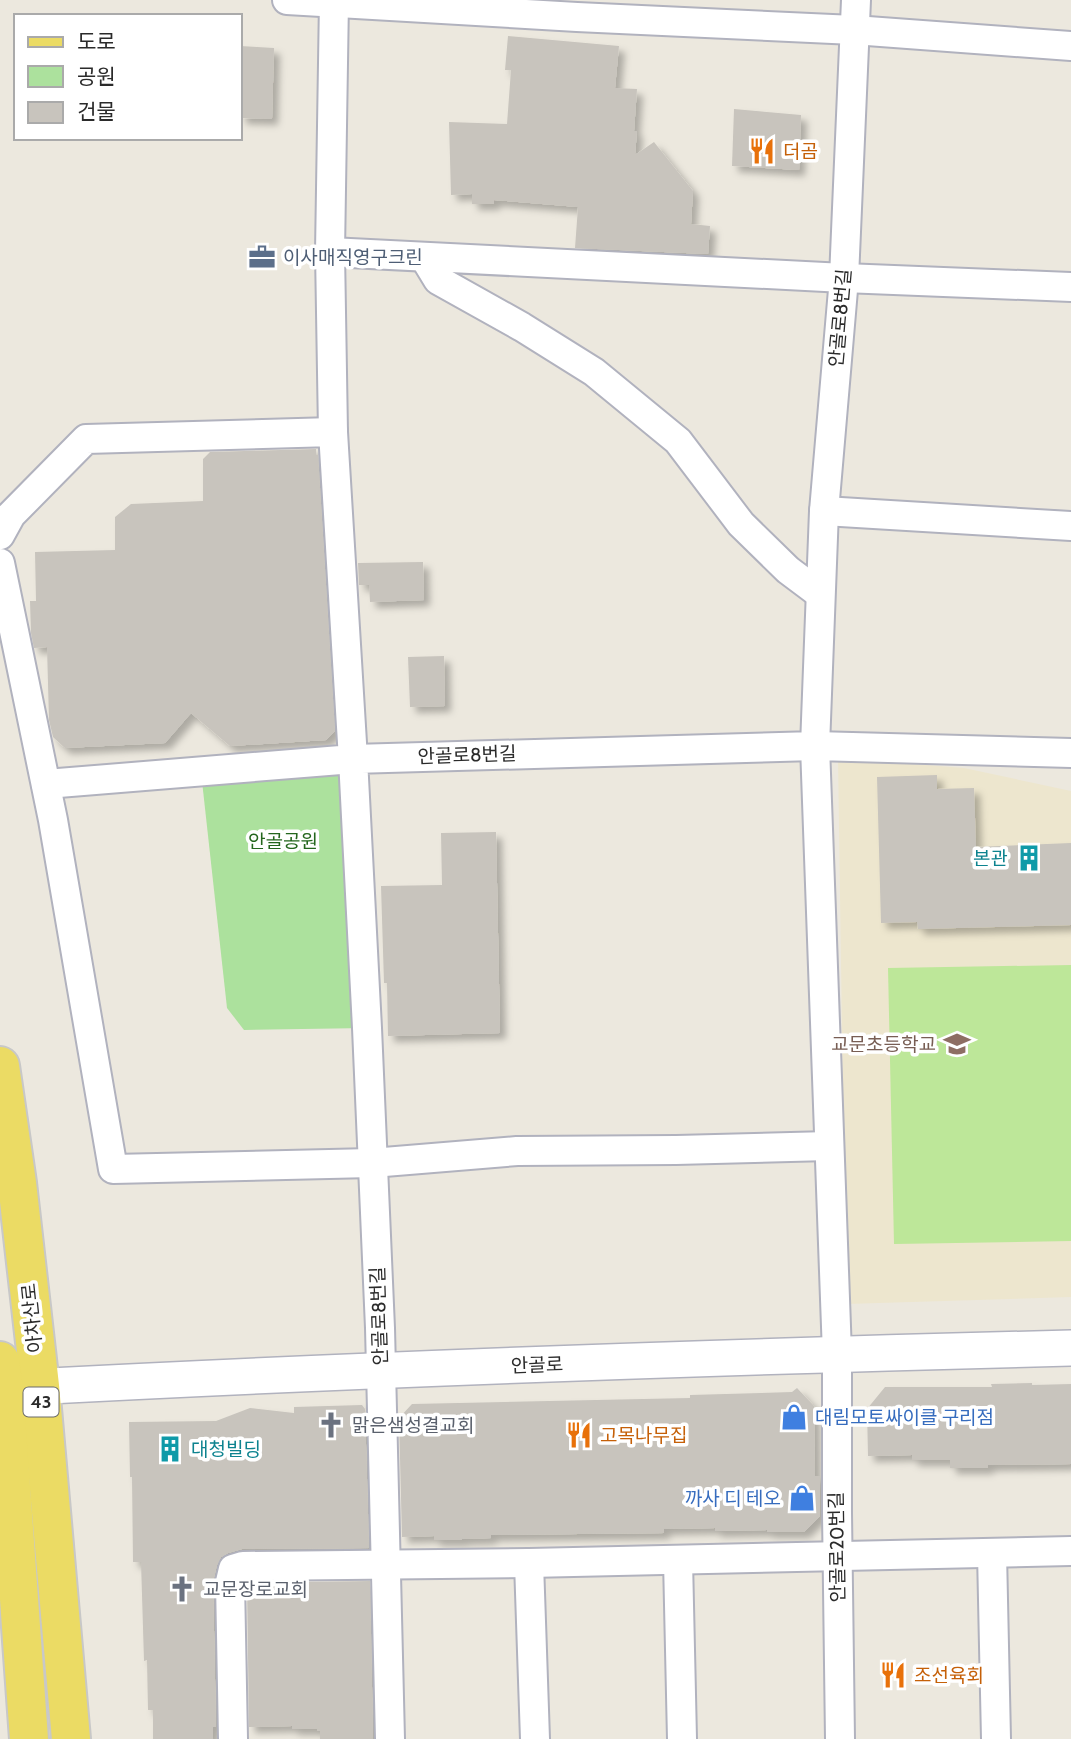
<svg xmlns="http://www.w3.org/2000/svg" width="1071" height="1739" viewBox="0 0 1071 1739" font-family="Cabin,'Noto Sans KR',sans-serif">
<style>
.education{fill:#ede6ce}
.green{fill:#ace19d}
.pitch{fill:#bde799}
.building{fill:#c8c4bd;filter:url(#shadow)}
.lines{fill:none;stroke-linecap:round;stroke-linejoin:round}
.minor-casing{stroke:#b1b2be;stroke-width:32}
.tertiary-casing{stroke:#b1b2be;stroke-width:38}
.primary-casing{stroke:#c8c8c8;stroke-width:42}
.minor{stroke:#fff;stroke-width:28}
.tertiary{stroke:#fff;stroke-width:35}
.primary{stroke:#ebdb64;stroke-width:38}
.labels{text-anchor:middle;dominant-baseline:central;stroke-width:7;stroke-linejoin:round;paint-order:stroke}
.shield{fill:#fff;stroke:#6b6b6b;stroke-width:2}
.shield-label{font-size:18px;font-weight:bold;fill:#2b2b2b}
.food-label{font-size:19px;fill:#c56008;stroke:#fff;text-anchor:start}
.service-label{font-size:19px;fill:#4e5e75;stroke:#fff;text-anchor:start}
.street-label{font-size:19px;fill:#2b2b2b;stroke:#fff}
.park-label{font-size:19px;fill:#24661d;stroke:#fff}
.culture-label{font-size:19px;fill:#0d838f;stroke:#fff;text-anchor:end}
.education-label{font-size:19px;fill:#785e54;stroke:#fff;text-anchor:end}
.shop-label{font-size:19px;fill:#366cbe;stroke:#fff;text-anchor:start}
.worship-label{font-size:19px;fill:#5b616d;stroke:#fff;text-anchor:start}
</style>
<defs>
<filter id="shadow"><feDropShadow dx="6" dy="6" stdDeviation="3.5" flood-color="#0004"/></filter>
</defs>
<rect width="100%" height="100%" fill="#ece8de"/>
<path class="education" d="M 838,758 L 964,768 L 1071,791 L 1071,1297 L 846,1304 Z"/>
<path class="green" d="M 353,759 L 367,1028 L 244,1030 L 227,1008 L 201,772 Z"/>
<path class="pitch" d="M 1071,965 L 1071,1241 L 894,1244 L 888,968 Z"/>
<g class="building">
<path d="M 508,36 L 619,46 L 615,88 L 637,89 L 634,131 L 637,131 L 635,155 L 654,142 L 693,191 L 691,224 L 710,226 L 708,254 L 575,248 L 578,207 L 494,200 L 494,204 L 472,204 L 472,194 L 451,195 L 449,122 L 507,124 L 511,70 L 505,70 Z"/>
<path d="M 240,46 L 274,48 L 272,119 L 240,118 Z"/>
<path d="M 734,109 L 801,115 L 799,170 L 732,166 Z"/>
<path d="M 316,449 L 316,455 L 318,455 L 335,731 L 326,740 L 230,746 L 191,713 L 165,743 L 65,748 L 53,737 L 49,720 L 47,647 L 34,648 L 31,633 L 30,601 L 36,601 L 35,552 L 115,550 L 115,517 L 131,504 L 203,501 L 203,459 L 210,452 Z"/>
<path d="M 423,562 L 424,600 L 370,602 L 369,585 L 359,585 L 358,563 Z"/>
<path d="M 444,656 L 445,706 L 410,707 L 408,657 Z"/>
<path d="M 937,775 L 937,789 L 974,788 L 976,847 L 1071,843 L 1071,925 L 918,929 L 917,922 L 881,923 L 877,777 Z"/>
<path d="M 496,832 L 500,1033 L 388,1036 L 387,983 L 384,983 L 381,886 L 442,885 L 441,833 Z"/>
<path d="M 1032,1383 L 1032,1385 L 1071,1384 L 1071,1464 L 988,1465 L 988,1468 L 950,1468 L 950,1460 L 912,1460 L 912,1455 L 868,1456 L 867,1409 L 885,1387 L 992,1387 L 991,1384 Z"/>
<path d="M 797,1388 L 814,1406 L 815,1476 L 820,1476 L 820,1516 L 804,1532 L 767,1532 L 767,1530 L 715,1531 L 715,1528 L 664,1529 L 664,1533 L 491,1535 L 491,1538 L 462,1539 L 462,1540 L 434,1540 L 434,1536 L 402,1537 L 399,1418 L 412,1404 L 690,1398 L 690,1395 L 792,1392 Z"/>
<path d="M 362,1405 L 365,1409 L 369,1548 L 242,1549 L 228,1553 L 221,1557 L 217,1565 L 213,1582 L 216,1727 L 213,1727 L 213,1739 L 153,1739 L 153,1710 L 148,1710 L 147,1660 L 144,1661 L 141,1562 L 133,1562 L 132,1477 L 130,1477 L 129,1422 L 216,1421 L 250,1408 L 294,1413 L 294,1407 Z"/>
<path d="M 370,1581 L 373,1739 L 320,1739 L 320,1731 L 317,1731 L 317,1729 L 292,1729 L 292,1726 L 249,1727 L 247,1583 Z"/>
</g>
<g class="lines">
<g class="minor-casing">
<g id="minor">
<path d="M 287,0 L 577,17 L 854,30 L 1071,46"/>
<path d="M 330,252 L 844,278 L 1071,287"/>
<path d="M 424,257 L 438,280 L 522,327 L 594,372 L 678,441 L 741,524 L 788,570 L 820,594"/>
<path d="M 333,432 L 330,252 L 334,0"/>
<path d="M 824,511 L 1071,526"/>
<path d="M 0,535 L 11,515 L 86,439 L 333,432 L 353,759 L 46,784"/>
<path d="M 0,563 L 53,820 L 113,1169 L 372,1163 L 517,1151 L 676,1150 L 829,1146"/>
<path d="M 992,1553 L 996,1739"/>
<path d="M 678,1560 L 682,1739"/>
<path d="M 529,1563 L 535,1739"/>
<path d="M 233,1739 L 230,1582 L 233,1569 L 243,1566 L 529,1563 L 1071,1551"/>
<path d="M 390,1739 L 380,1328 L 367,1028 L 353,759 L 815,746 L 824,511 L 844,278 L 856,0"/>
<path d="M 840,1739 L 837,1513 L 837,1354 L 815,746 L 1071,753"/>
</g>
</g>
<g class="tertiary-casing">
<path id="tertiary" d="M 11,1388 C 364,1369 718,1357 1071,1348"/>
</g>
<g class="primary-casing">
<g id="primary">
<path d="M 0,1066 L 17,1183 L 40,1386 L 71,1739"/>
<path d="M 0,1361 L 4,1388 L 29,1739"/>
</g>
</g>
<use href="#minor" class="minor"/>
<use href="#tertiary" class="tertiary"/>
<use href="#primary" class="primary"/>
</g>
<defs>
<g id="restaurant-bare" transform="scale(2.1)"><path d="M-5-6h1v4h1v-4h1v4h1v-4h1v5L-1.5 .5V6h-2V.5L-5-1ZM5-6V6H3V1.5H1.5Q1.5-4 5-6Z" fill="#e8710a" stroke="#fff" stroke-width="2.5" paint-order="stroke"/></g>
<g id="office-bare" transform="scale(2.1)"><path d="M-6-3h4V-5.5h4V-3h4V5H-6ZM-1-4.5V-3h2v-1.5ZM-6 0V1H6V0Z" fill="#5c6f8a" stroke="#fff" stroke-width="2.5" paint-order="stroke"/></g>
<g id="building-bare" transform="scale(2.1)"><path d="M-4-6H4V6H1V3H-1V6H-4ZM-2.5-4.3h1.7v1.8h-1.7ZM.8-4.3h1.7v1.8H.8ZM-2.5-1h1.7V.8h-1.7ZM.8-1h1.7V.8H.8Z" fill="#0f9aa8" stroke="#fff" stroke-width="2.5" paint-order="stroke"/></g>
<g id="school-bare" transform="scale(2.1)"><path d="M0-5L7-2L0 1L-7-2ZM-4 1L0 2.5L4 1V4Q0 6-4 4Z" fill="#8d6e63" stroke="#fff" stroke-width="2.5" paint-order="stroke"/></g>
<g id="shop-bare" transform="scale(2.1)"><path d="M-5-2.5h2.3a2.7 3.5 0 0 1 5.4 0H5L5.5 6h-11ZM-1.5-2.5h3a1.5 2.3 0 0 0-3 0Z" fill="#3f7fe0" stroke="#fff" stroke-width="2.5" paint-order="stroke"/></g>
<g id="church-bare" transform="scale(2.1)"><path d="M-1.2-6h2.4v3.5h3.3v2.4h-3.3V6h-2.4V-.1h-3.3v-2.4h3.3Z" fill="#6b7280" stroke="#fff" stroke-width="2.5" paint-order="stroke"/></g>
</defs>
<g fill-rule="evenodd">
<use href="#restaurant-bare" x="762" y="151"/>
<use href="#office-bare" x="262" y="257"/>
<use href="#building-bare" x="1029" y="858"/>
<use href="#school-bare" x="957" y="1044"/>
<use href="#shop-bare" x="794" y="1417"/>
<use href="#church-bare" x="331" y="1425"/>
<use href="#restaurant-bare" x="579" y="1435"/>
<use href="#building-bare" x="170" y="1449"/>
<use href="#shop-bare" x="802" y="1498"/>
<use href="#church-bare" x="182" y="1589"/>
<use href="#restaurant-bare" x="893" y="1675"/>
</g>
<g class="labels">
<rect class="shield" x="23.5" y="1387.5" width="35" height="29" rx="5"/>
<g class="shield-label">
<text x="41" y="1402">43</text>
</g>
<g class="food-label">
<text x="783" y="151">더곰</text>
<text x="600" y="1435">고목나무집</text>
<text x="914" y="1675">조선육회</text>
</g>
<g class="service-label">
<text x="283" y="257">이사매직영구크린</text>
</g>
<g class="street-label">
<text transform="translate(840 318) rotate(-85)">안골로8번길</text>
<text transform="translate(467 755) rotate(-2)">안골로8번길</text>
<text transform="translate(379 1316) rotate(-92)">안골로8번길</text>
<text transform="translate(32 1318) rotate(-96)">아차산로</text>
<text transform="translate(537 1365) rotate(-2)">안골로</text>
<text transform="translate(837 1547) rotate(-91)">안골로20번길</text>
</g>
<g class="park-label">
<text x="283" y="841">안골공원</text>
</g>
<g class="culture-label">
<text x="1008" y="858">본관</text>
<text x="191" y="1449" text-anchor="start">대청빌딩</text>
</g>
<g class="education-label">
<text x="936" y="1044">교문초등학교</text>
</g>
<g class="shop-label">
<text x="815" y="1417">대림모토싸이클 구리점</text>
<text x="781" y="1498" text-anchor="end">까사 디 테오</text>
</g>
<g class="worship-label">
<text x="352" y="1425">맑은샘성결교회</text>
<text x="203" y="1589">교문장로교회</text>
</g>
</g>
<rect x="14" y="14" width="228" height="126" fill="#ffffff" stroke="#aaaaaa" stroke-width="2"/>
<rect x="28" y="37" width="35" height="10" fill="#ebdb64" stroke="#aaaaaa" stroke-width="2"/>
<text x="77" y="49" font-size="21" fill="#2b2b2b">도로</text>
<rect x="28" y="66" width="35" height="21" fill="#ace19d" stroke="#aaaaaa" stroke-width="2"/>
<text x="77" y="84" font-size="21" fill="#2b2b2b">공원</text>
<rect x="28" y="102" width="35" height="21" fill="#c8c4bd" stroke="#aaaaaa" stroke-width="2"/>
<text x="77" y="119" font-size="21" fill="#2b2b2b">건물</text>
</svg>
